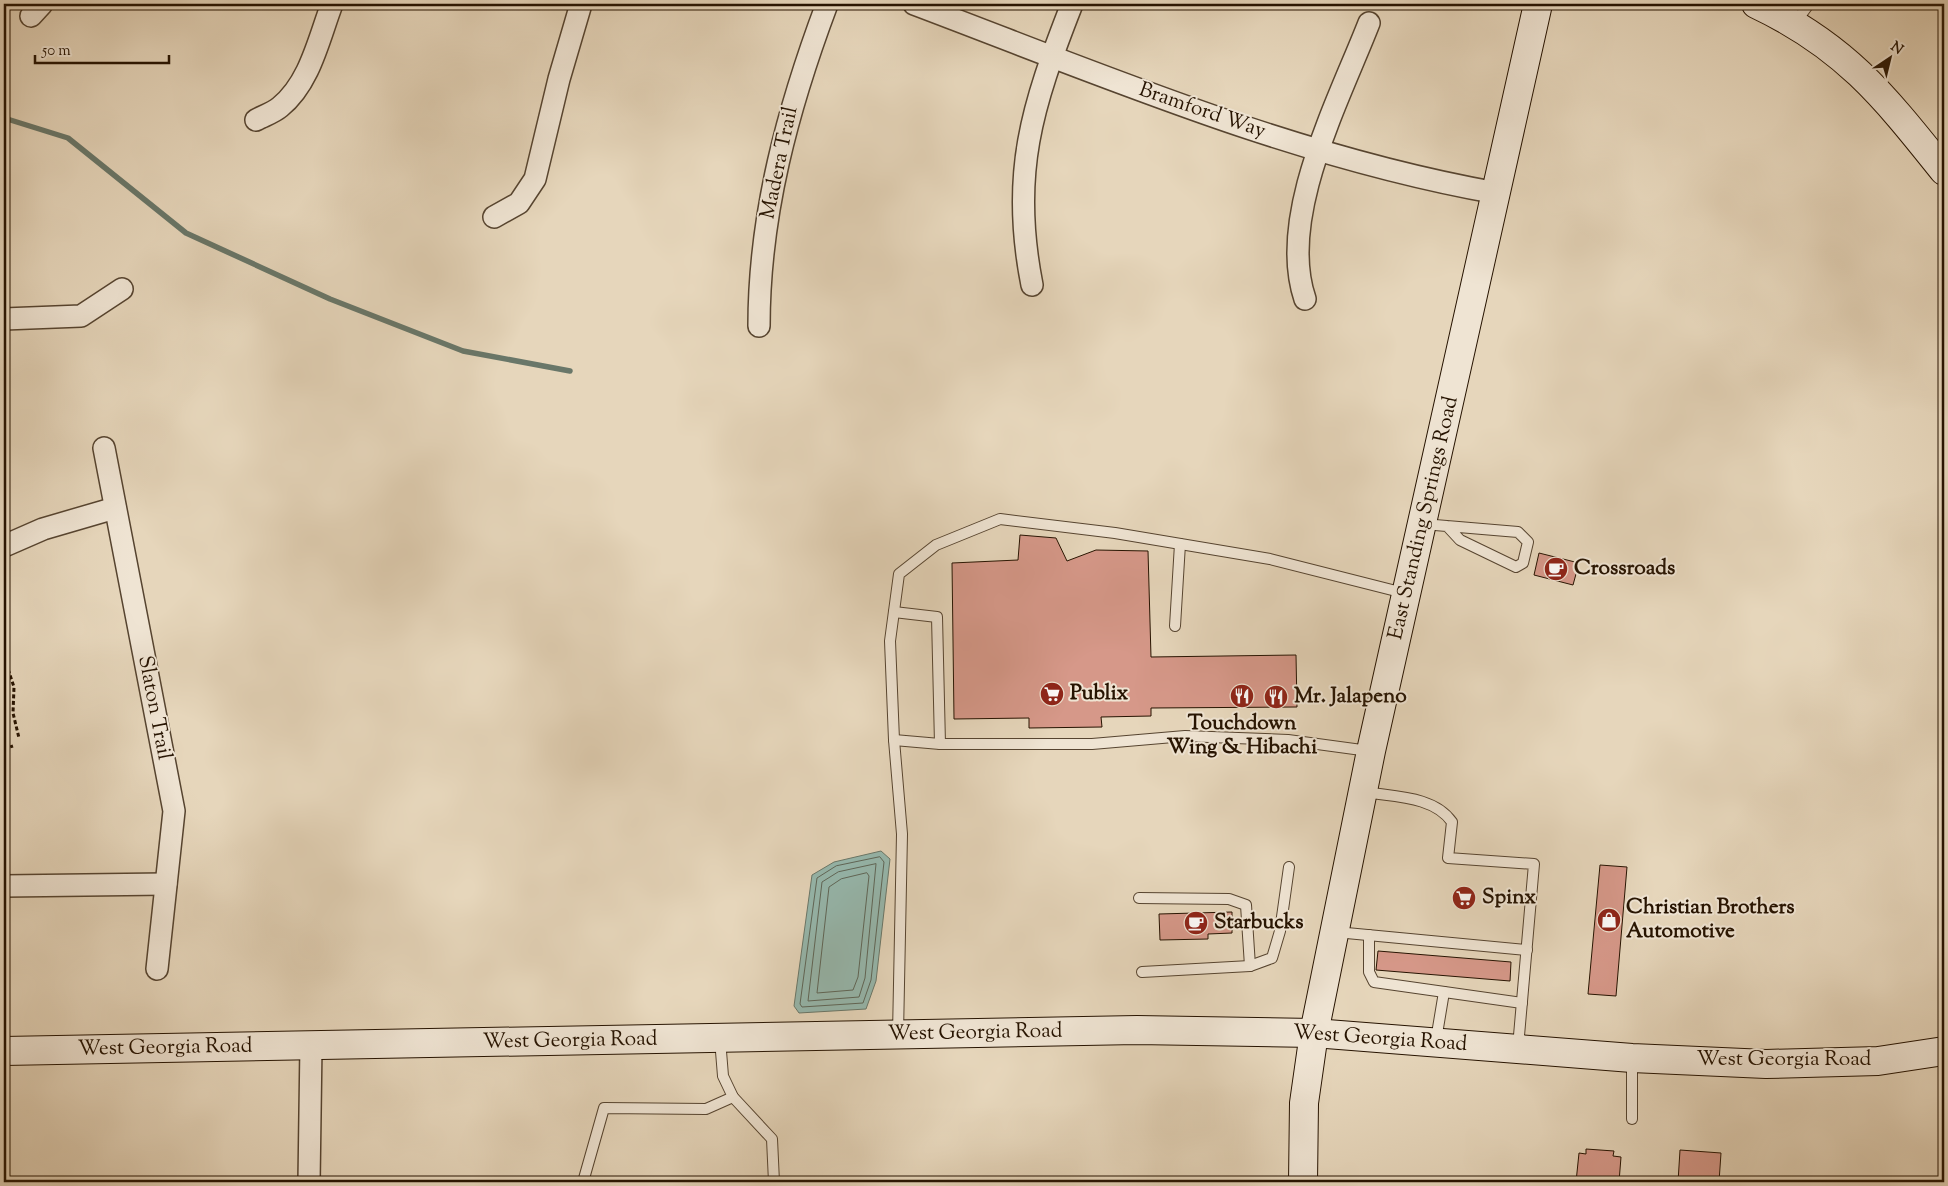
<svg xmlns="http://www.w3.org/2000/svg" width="1948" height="1186" viewBox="0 0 1948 1186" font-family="'Sorts Mill Goudy',serif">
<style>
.water{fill:#96b9af;stroke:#697769}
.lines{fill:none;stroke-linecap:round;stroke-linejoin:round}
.shore{stroke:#5e6658;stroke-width:1}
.stream{stroke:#697769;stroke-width:5.5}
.building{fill:#d69889;stroke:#261301}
.lane-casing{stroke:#564430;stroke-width:12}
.street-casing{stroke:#564430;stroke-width:24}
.secondary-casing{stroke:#261301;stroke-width:30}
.path{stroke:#261301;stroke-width:3;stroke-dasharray:4 2.5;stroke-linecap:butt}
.lane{stroke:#efe4d3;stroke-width:10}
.street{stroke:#efe4d3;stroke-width:21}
.secondary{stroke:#efe4d3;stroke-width:28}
.labels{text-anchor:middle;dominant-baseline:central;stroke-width:4;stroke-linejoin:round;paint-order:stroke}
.street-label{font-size:21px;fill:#261301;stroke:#efe4d3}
.poi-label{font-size:21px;font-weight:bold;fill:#261301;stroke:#efe4d3;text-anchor:start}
</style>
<rect width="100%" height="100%" fill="#e6d6bb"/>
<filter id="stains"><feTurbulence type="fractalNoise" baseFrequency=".004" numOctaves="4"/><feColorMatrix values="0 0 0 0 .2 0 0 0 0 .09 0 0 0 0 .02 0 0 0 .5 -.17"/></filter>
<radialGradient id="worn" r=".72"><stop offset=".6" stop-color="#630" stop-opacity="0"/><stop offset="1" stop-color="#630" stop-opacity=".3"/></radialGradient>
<path class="water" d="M 881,851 L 890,859 L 876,981 L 866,1009 L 799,1013 L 794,1006 L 812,875 L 834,862 Z"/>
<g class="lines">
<g class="shore">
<path d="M 880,857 L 884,862 L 871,980 L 863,1003 L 802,1007 L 800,1004 L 817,878 L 836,866 Z"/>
<path d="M 876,864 L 865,978 L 859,997 L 808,1001 L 822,882 L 838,872 Z"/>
<path d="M 867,873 L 869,876 L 858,977 L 853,990 L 817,993 L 829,887 L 841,879 Z"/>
</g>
<path class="stream" d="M 4,118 L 68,138 L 186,233 L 330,299 L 463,351 L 570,371"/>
</g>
<g class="building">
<path d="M 1020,535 L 1056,538 L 1067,561 L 1096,550 L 1148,551 L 1151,657 L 1296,655 L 1297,707 L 1151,708 L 1151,716 L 1101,717 L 1102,727 L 1029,728 L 1029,718 L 954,719 L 952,563 L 1018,560 Z"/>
<path d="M 1539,553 L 1579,563 L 1573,585 L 1534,575 Z"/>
<path d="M 1600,865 L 1627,867 L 1616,996 L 1588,994 Z"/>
<path d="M 1232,912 L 1232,933 L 1208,934 L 1208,939 L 1160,940 L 1159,914 Z"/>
<path d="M 1378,951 L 1511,962 L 1510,981 L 1376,970 Z"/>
<path d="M 1586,1149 L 1614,1151 L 1613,1156 L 1621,1157 L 1619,1182 L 1576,1182 L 1579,1153 L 1586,1154 Z"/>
<path d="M 1680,1150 L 1721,1153 L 1719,1182 L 1678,1182 Z"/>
</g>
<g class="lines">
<g class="lane-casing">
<g id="lane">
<path d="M 1795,23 L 1809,4"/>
<path d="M 1423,524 L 1518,532 L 1528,542 L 1523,563 L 1516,567 L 1460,540 L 1447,526"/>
<path d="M 894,612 L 937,617 L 940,744"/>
<path d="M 1175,626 L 1180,544"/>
<path d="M 894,740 L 940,744 L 1092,744 L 1185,736 L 1288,740 L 1369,751"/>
<path d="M 1365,792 C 1394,797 1434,796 1452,822 L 1448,858 L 1534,864 L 1518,1047"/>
<path d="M 1139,898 L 1229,899 L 1246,905 L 1250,966"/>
<path d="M 1336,932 L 1527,950"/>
<path d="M 1369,935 L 1369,972 L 1374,982 L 1522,1003"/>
<path d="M 1142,972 L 1250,966 L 1272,958 L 1280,931 L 1289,867"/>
<path d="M 898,1034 L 902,834 L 894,740 L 890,641 L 899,574 L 936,545 L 1000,519 L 1115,533 L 1270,559 L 1404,593"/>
<path d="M 720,1039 L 723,1076 L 733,1097 L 772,1139 L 774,1182"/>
<path d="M 1436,1040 L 1444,992"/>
<path d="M 1632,1119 L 1632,1059"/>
<path d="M 583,1182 L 604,1108 L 706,1109 L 733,1097"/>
</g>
</g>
<g class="street-casing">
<g id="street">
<path d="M 914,4 C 1105,76 1294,157 1497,193"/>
<path d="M 31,16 L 42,4"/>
<path d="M 256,120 C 263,116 273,113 280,107 C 310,83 319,38 332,4"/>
<path d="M 494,217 L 519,203 L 535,179 L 559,79 L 581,4"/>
<path d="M 1032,285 C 1010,174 1032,106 1072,4"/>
<path d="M 1305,299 C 1277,217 1339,100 1369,23"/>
<path d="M 4,319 L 81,316 L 122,289"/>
<path d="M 759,326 C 759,214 788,108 827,4"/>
<path d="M 104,448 L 174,811 L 157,969"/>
<path d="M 4,546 L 43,529 L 115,508"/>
<path d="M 4,886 L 166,884"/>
<path d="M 309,1182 L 311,1045"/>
</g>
</g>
<g class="secondary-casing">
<g id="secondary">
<path d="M 1756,4 C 1845,46 1884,96 1944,171"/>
<path d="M 4,1051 L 1137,1030 L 1314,1033 L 1632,1058 L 1766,1064 L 1878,1061 L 1944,1051"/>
<path d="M 1303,1182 L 1304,1103 L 1314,1033 L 1371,751 L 1538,4"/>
</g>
</g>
<g class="path">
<path d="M 4,657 L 14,687 L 13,713 L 19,738"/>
<path d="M 4,749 L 13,746"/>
</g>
<use href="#lane" class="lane"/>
<use href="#street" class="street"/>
<use href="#secondary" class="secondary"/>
</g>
<defs>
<g id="cafe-disc" transform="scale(1.25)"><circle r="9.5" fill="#8f2418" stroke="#efe4d3"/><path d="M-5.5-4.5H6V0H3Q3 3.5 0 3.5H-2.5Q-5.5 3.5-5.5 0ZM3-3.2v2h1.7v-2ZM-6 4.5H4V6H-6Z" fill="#fff"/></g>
<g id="supermarket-disc" transform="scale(1.25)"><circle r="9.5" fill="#8f2418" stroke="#efe4d3"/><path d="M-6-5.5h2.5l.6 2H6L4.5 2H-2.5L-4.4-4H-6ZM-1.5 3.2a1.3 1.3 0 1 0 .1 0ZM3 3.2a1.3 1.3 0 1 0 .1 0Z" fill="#fff"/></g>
<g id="restaurant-disc" transform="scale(1.25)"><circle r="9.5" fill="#8f2418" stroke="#efe4d3"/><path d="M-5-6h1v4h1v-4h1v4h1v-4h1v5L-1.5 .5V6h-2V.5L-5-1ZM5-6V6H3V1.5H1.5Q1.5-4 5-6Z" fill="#fff"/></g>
<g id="shop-disc" transform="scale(1.25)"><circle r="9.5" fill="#8f2418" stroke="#efe4d3"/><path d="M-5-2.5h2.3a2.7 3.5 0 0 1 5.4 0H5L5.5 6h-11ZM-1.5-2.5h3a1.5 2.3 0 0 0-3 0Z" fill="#fff"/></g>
</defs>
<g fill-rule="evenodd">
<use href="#cafe-disc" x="1556" y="569"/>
<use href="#supermarket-disc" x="1052" y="694"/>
<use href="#restaurant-disc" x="1242" y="696"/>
<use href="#restaurant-disc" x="1276" y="697"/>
<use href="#supermarket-disc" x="1464" y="898"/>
<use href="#shop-disc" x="1609" y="920"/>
<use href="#cafe-disc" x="1196" y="923"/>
</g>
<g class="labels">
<g class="street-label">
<text transform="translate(1202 111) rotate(19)">Bramford Way</text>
<text transform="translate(780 163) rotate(-78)">Madera Trail</text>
<text transform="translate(1424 518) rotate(-77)">East Standing Springs Road</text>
<text transform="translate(154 708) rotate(79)">Slaton Trail</text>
<text transform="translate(975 1033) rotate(-1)">West Georgia Road</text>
<text transform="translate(1380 1039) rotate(4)">West Georgia Road</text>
<text transform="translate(570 1041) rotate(-1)">West Georgia Road</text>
<text transform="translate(165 1048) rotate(-1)">West Georgia Road</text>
<text x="1784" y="1060">West Georgia Road</text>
</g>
<g class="poi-label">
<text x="1574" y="569">Crossroads</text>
<text x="1070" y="694">Publix</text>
<text x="1294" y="697">Mr. Jalapeno</text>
<text x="1242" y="724" text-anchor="middle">Touchdown<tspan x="1242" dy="24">Wing &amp; Hibachi</tspan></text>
<text x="1482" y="898">Spinx</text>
<text x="1626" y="908">Christian Brothers<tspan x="1626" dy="24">Automotive</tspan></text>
<text x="1214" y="923">Starbucks</text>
</g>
</g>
<rect width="1948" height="1186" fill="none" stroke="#e6d6bb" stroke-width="20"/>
<rect x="5" y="5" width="1938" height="1176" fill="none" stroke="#261301" stroke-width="2.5"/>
<rect x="10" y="10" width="1928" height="1166" fill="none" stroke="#261301"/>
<g transform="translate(1890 58) rotate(35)" stroke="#efe4d3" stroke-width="4" paint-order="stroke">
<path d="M0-4L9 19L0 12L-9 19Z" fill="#261301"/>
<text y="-8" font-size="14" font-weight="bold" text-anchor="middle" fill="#261301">N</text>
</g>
<path d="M35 55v8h134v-8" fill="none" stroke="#261301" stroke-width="2.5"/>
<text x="42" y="55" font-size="15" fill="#261301" stroke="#efe4d3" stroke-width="4" paint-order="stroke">50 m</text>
<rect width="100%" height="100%" filter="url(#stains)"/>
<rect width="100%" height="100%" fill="url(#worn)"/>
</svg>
